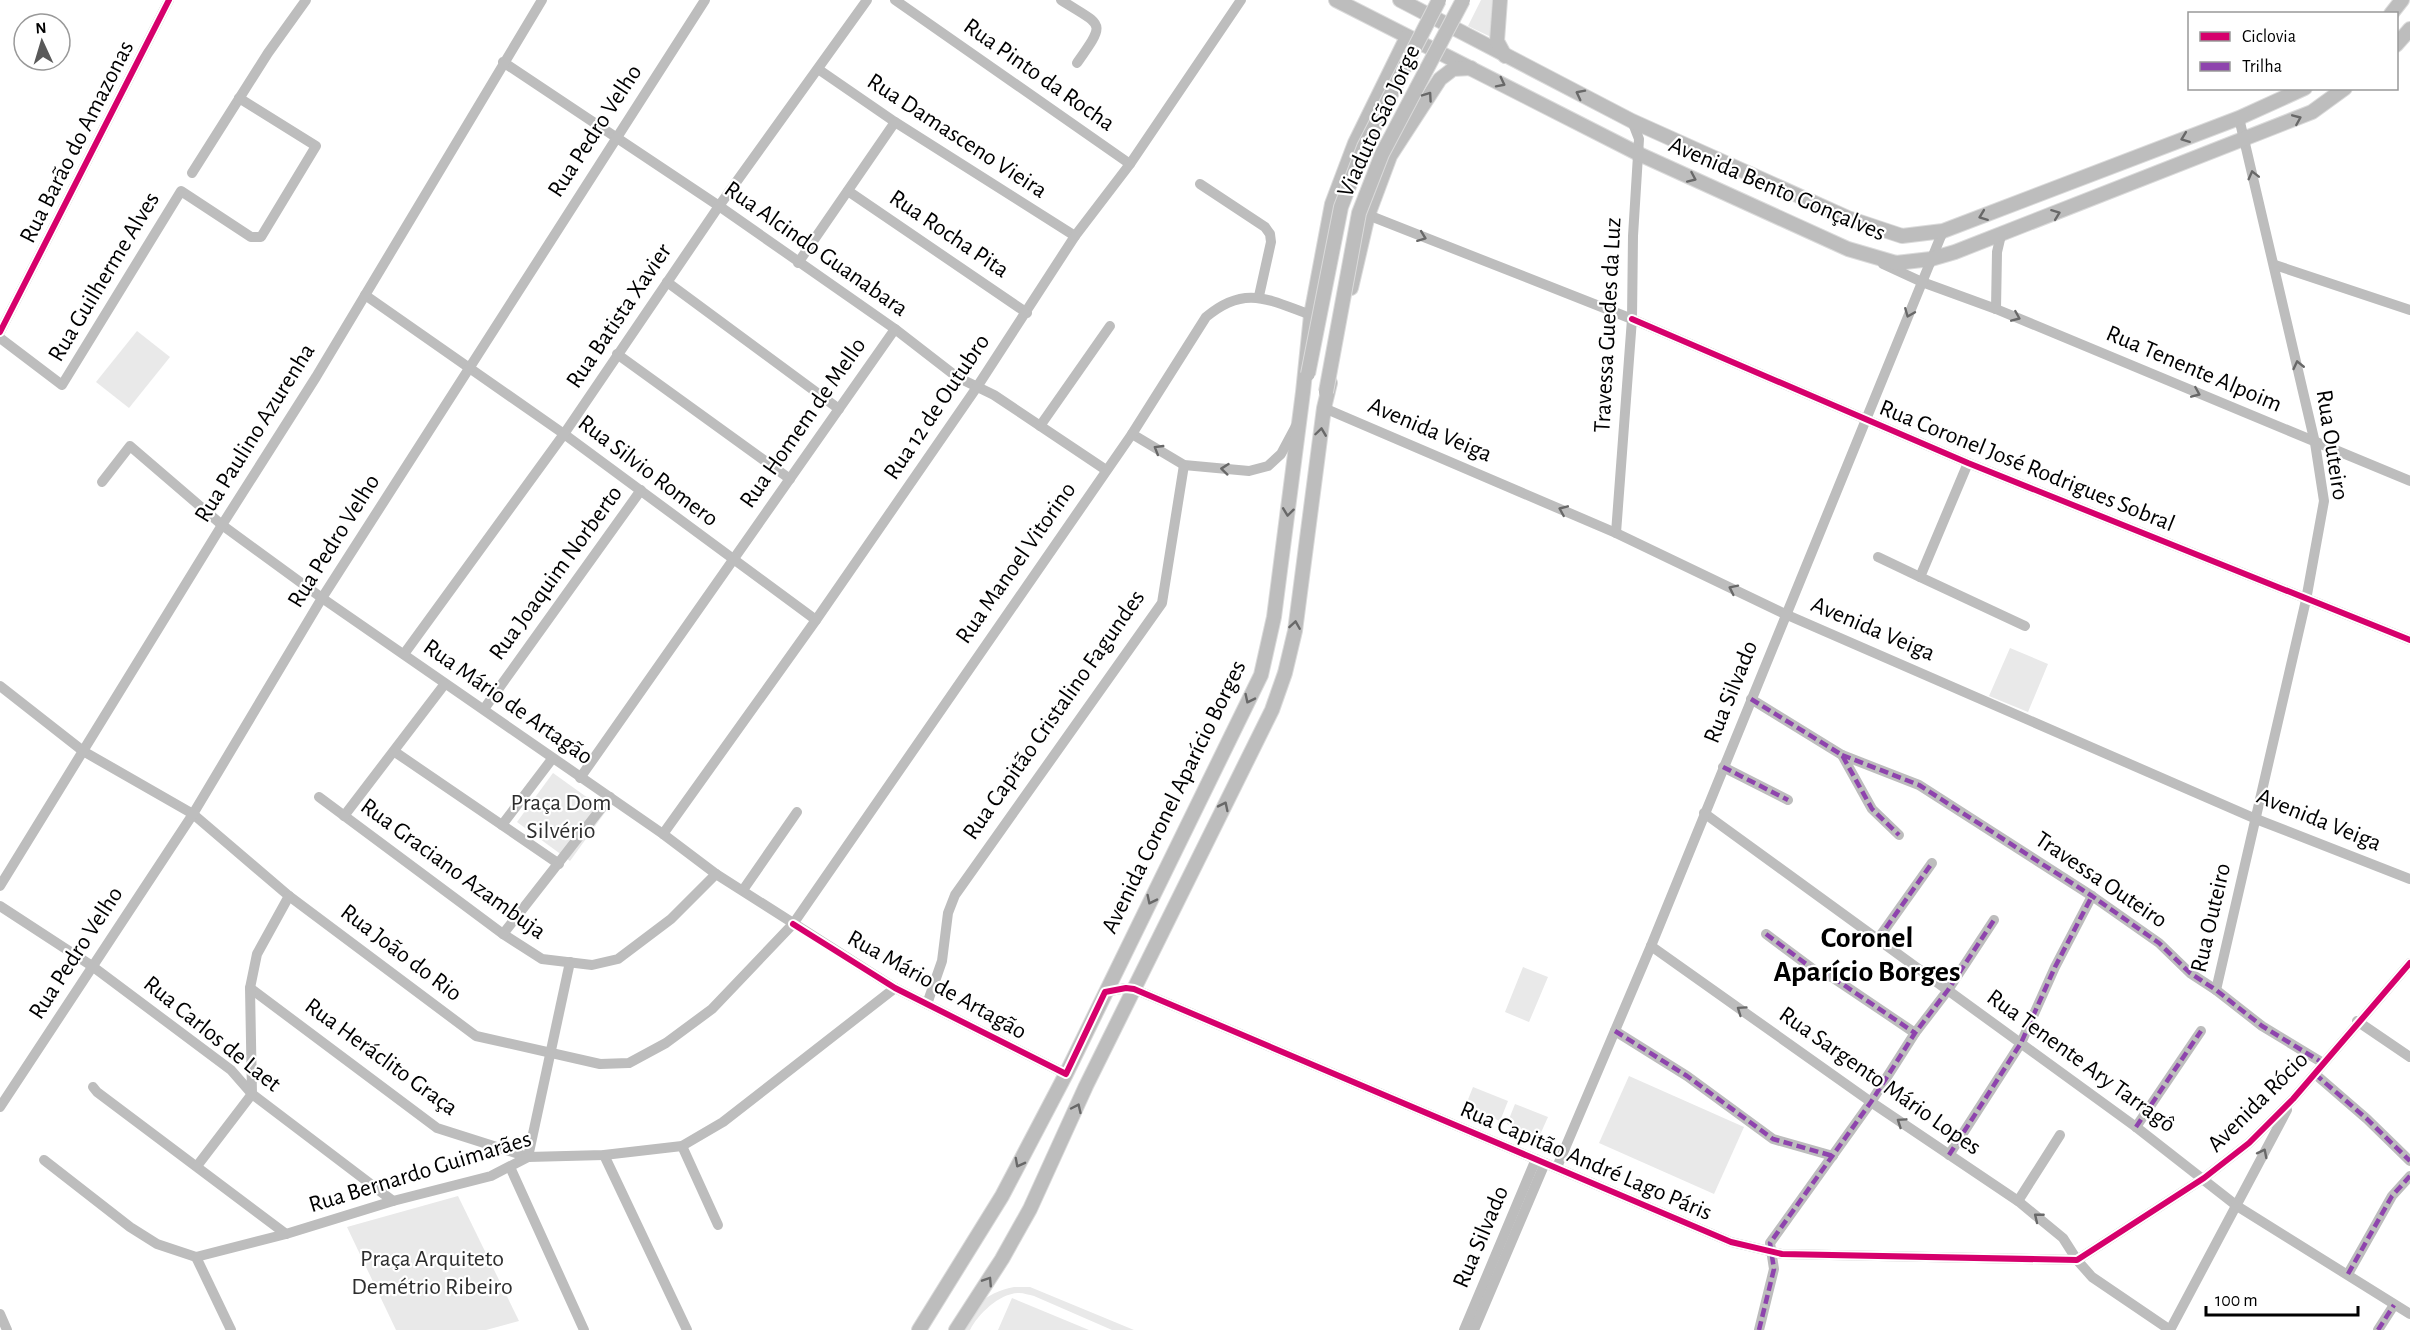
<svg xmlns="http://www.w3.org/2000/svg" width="2410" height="1330" viewBox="0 0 2410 1330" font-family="'Alegreya Sans',sans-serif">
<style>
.green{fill:#e9e9e9}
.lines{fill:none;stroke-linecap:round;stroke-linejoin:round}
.major-casing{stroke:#dbdbdb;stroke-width:16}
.minor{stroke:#bdbdbd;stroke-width:10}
.major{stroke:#bdbdbd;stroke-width:14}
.major-bridge-casing{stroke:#dbdbdb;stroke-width:16;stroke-linecap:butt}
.major-bridge{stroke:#bdbdbd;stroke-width:14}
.quiet{stroke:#8e44ad;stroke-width:4.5;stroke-dasharray:9 4.5;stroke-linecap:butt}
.cycleway-casing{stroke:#fff;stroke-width:10}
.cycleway{stroke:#d6006c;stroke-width:6}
.oneway{stroke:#686868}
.labels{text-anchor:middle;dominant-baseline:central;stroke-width:4.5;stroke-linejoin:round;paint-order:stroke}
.street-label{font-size:24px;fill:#000;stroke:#fff}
.park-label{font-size:24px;fill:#2e2e2e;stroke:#fff}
.district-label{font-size:30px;font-weight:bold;fill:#000;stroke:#fff}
</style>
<rect width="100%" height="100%" fill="#fff"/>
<g class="green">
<path d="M 1481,0 L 1492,0 L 1491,37 L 1468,26 Z"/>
<path d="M 137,331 L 170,357 L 129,408 L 96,382 Z"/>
<path d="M 2010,648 L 2048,664 L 2028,712 L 1989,696 Z"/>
<path d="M 553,773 L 606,811 L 570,861 L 517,822 Z"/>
<path d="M 1523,967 L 1548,977 L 1529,1022 L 1505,1012 Z"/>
<path d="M 1629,1076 L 1744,1127 L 1714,1194 L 1599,1143 Z"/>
<path d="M 1473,1087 L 1508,1101 L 1500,1121 L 1465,1107 Z"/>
<path d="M 1515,1104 L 1548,1117 L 1539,1137 L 1507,1124 Z"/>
<path d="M 458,1196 L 519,1321 L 486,1330 L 396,1330 L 347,1227 Z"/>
<path d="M 1014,1287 L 1030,1287 L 1134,1330 L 1112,1330 L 1034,1296 C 1029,1295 1024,1293 1019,1293 C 1000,1293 978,1314 970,1330 L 957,1330 C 977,1306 982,1294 1014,1287 Z"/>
<path d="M 1012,1298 L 1089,1330 L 998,1330 Z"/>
</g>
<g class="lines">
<g class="major-casing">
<g id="major">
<path d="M 1336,0 L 1639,154 L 1848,249 L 1896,263 L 1931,259 L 1955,252 L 2312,112 L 2345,88"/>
<path d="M 1400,0 L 1632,121 L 1848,218 L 1902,236 L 1943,231 L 2239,118 L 2305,88"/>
<path d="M 1500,0 L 1497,41 L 1505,56"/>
<path d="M 2391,14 L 2402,0"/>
<path d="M 2396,45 L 2410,29"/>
<path d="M 1351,288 L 1368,215 L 1390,156 L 1440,79 L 1453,69 L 1471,68"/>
<path d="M 919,1330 L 1002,1196 L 1066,1074 L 1261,675 L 1274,617 L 1303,392 L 1311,315 L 1332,204 L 1355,143 L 1407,37"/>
<path d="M 956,1330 L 1002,1259 L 1030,1209 L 1086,1086 L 1272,710 L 1285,673 L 1295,631 L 1324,408 L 1330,383"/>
</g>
</g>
<g class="minor">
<path d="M 895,0 L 1130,164"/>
<path d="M 1061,0 C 1103,27 1107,20 1077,63"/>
<path d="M 503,62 L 719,206 L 895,329 L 957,377 L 994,395 L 1106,470"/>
<path d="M 818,69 L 895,122 L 1075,236"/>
<path d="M 192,173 L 268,53 L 306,0"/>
<path d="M 1200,184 L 1265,227 L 1270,234 L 1271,242 L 1259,296"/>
<path d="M 848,191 L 1027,313"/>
<path d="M 1368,215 L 1632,319 L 1968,463 L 2410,640"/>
<path d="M 798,263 L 895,122"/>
<path d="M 1883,264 L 1922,282 L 1996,309 L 2410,481"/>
<path d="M 2275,265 L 2410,310"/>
<path d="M 667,282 L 839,409"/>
<path d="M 365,295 L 564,434 L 816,620"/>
<path d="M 1996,309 L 1997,252 L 2001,235"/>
<path d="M 0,332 L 169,0"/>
<path d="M 0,338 L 62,385 L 181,191 L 251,237 L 261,237 L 316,146 L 239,98"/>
<path d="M 617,354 L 790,479"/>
<path d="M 1324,408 L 1616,533 L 1785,614 L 2256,819 L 2410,879"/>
<path d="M 1040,426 L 1110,326"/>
<path d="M 1132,434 L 1184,465 L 1249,471 L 1268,466 L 1281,454 L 1297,424"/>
<path d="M 1968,463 L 1920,577 L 2025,626"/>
<path d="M 102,482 L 130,446 L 222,525 L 322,598 L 663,834 L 716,874 L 895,988 L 1066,1074"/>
<path d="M 1616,533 L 1632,319 L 1633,236 L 1639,139 L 1632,121"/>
<path d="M 1878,557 L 1920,577"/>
<path d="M 404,654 L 564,434 L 719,206 L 867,0"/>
<path d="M 0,686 L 83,751 L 193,814 L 289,896 L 476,1036 L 600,1064 L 629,1063 L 666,1043 L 712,1009 L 793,924 L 1132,434 L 1206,317 C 1245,284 1269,300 1311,315"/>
<path d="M 1751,699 L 1842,755 L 1872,809 L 1899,835"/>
<path d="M 484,709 L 641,490"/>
<path d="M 395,752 L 559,864"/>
<path d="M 1842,755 L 1919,785 L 2092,896 L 2159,943 L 2190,973 L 2216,990 L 2262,1026 L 2323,1063"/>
<path d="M 1723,767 L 1788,800"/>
<path d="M 580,778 L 895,329"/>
<path d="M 319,797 L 503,934 L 542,959 L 592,965 L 618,959 L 671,919 L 716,874"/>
<path d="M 1704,813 L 2136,1127 L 2237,1206 L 2410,1314"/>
<path d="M 344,816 L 444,685"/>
<path d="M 502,825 L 552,759"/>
<path d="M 663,834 L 816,620 L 977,387 L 1075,236 L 1130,164 L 1241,0"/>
<path d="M 0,886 L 222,525 L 316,377 L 542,0"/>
<path d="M 743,890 L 797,812"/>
<path d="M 0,906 L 92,966 L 231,1070 L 252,1094 L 393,1201"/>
<path d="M 503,934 L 610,797"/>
<path d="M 1766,934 L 1821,975 L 1832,977 L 1915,1033"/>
<path d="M 1878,939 L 1932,863"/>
<path d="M 1651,946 L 1871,1102 L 2018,1201 L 2063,1238 L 2077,1260 L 2092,1277 L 2170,1330"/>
<path d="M 250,988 L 437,1128 L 528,1157"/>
<path d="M 2216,990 L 2306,600 L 2324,501 L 2315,443 L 2239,118"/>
<path d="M 1105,992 L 1126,988 L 1134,989 L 1731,1242 L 1782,1254 L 2077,1260"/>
<path d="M 927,1004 L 942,961 L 948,913 L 955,895 L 1162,603 L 1184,465"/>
<path d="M 2357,1021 L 2410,1057"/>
<path d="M 1615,1031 L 1687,1076 L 1773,1139 L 1833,1156"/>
<path d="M 2315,1074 L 2367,1119 L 2410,1161"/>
<path d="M 93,1087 L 97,1092 L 286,1234"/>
<path d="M 0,1107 L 193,814 L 322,598 L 705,0"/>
<path d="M 2136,1127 L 2201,1031"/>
<path d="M 682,1146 L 718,1225"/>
<path d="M 604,1155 L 687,1330"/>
<path d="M 1949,1155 L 2021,1043 L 2055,967 L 2092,896"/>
<path d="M 528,1157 L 570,962"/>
<path d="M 44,1160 L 130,1227 L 157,1244 L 196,1257"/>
<path d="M 197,1166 L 252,1094 L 250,988 L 257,954 L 289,896"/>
<path d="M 510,1167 L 584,1330"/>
<path d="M 1557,1167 L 1651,946 L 1943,231"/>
<path d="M 2018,1201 L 2060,1135"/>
<path d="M 196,1257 L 286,1234 L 393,1201 L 491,1176 L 528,1157 L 604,1155 L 682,1146 L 723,1122 L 895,988"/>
<path d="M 196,1257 L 231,1330"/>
<path d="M 2077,1260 L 2204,1178 L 2249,1143 L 2293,1099 L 2410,963"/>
<path d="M 2348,1274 L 2392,1196 L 2410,1176"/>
<path d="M 0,1314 L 7,1330"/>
<path d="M 1464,1330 L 1536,1159"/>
<path d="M 1474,1330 L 1545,1163"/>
<path d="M 1759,1330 L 1774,1269 L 1770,1243 L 1871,1102 L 1915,1033 L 1948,990 L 1994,920"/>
<path d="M 2170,1330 L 2287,1110"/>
<path d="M 2378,1330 L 2394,1305"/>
</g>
<use href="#major" class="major"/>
<g class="major-bridge-casing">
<g id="major-bridge">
<path d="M 1308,374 L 1341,207 L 1364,147 L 1439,0"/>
<path d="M 1326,392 L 1359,213 L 1382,154 L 1463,0"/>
</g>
</g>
<use href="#major-bridge" class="major-bridge"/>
<g class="quiet">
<path d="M 1751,699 L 1842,755 L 1872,809 L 1899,835"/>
<path d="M 1842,755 L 1919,785 L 2092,896 L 2159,943 L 2190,973 L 2216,990 L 2262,1026 L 2323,1063"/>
<path d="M 1723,767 L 1788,800"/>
<path d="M 1766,934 L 1821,975 L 1832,977 L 1915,1033"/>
<path d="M 1878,939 L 1932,863"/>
<path d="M 1615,1031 L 1687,1076 L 1773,1139 L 1833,1156"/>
<path d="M 2315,1074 L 2367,1119 L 2410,1161"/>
<path d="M 2136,1127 L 2201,1031"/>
<path d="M 1949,1155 L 2021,1043 L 2055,967 L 2092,896"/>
<path d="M 2348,1274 L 2392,1196 L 2410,1176"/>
<path d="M 1759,1330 L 1774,1269 L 1770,1243 L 1871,1102 L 1915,1033 L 1948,990 L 1994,920"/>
<path d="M 2378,1330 L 2394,1305"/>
</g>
<g class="cycleway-casing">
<g id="cycleway">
<path d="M 1632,319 L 1968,463 L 2410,640"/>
<path d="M 0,332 L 169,0"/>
<path d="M 793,924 L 895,988 L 1066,1074 L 1105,992 L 1126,988 L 1134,989 L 1731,1242 L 1782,1254 L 2077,1260 L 2204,1178 L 2249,1143 L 2293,1099 L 2410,963"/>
</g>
</g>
<use href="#cycleway" class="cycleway"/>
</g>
<defs><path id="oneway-chevron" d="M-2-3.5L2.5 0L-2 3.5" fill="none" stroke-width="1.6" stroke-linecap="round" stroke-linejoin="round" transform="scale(1.5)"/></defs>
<g class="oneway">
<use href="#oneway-chevron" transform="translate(1501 83) rotate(27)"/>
<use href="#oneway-chevron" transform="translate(1580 94) rotate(-153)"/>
<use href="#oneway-chevron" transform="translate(1428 96) rotate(-55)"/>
<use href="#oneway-chevron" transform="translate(2297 119) rotate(-23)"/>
<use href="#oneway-chevron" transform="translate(2185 138) rotate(159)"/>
<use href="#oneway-chevron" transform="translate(2253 175) rotate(-104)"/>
<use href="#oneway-chevron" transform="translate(1692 178) rotate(24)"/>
<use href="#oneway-chevron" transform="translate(2056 214) rotate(-21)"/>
<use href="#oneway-chevron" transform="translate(1983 216) rotate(159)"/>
<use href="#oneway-chevron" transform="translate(1422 237) rotate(21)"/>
<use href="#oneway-chevron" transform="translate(1909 313) rotate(112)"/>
<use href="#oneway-chevron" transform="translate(2016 317) rotate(23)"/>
<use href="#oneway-chevron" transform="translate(2298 365) rotate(-103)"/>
<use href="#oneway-chevron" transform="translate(2196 393) rotate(23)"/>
<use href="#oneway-chevron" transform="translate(1321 432) rotate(-82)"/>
<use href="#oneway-chevron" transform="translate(1158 449) rotate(-149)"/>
<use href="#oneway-chevron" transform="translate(1225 469) rotate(-174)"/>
<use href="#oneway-chevron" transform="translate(1563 510) rotate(-157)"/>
<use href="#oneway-chevron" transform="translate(1288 512) rotate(97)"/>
<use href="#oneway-chevron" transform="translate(1733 589) rotate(-154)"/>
<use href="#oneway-chevron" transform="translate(1295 625) rotate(-81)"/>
<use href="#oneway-chevron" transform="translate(1249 699) rotate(116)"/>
<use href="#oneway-chevron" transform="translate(1224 806) rotate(-64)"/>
<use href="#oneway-chevron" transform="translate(1151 900) rotate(116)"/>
<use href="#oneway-chevron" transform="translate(1741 1010) rotate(-145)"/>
<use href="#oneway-chevron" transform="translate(1077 1108) rotate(-65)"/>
<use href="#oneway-chevron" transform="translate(1901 1122) rotate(-146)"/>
<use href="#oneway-chevron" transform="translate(2263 1153) rotate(-63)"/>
<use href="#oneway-chevron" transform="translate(1019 1163) rotate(118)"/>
<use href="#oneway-chevron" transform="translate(2038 1217) rotate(-141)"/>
<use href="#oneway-chevron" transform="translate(988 1281) rotate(-57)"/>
</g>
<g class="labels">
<g class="street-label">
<text transform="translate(1039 75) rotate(35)">Rua Pinto da Rocha</text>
<text transform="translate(1379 121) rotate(-65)">Viaduto São Jorge</text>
<text transform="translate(595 131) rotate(-57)">Rua Pedro Velho</text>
<text transform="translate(957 136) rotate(33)">Rua Damasceno Vieira</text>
<text transform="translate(77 142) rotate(-63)">Rua Barão do Amazonas</text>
<text transform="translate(1777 189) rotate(23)">Avenida Bento Gonçalves</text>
<text transform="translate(949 234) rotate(34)">Rua Rocha Pita</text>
<text transform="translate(816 249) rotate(35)">Rua Alcindo Guanabara</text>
<text transform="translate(104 277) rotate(-59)">Rua Guilherme Alves</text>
<text transform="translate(619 316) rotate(-56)">Rua Batista Xavier</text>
<text transform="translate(1608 325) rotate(-87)">Travessa Guedes da Luz</text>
<text transform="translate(2194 369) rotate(23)">Rua Tenente Alpoim</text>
<text transform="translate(937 407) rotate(-56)">Rua 12 de Outubro</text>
<text transform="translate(803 423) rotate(-55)">Rua Homem de Mello</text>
<text transform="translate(1430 430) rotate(23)">Avenida Veiga</text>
<text transform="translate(255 433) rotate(-58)">Rua Paulino Azurenha</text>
<text transform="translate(2332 445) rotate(81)">Rua Outeiro</text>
<text transform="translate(2027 466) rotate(22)">Rua Coronel José Rodrigues Sobral</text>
<text transform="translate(648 471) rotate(37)">Rua Silvio Romero</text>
<text transform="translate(334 541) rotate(-58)">Rua Pedro Velho</text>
<text transform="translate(1016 563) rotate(-55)">Rua Manoel Vitorino</text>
<text transform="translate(556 573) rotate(-54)">Rua Joaquim Norberto</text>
<text transform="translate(1873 629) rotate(23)">Avenida Veiga</text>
<text transform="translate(1731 692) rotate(-68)">Rua Silvado</text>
<text transform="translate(508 702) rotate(35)">Rua Mário de Artagão</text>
<text transform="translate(1054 715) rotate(-55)">Rua Capitão Cristalino Fagundes</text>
<text transform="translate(1174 797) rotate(-64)">Avenida Coronel Aparício Borges</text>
<text transform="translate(2319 820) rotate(22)">Avenida Veiga</text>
<text transform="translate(453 869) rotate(36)">Rua Graciano Azambuja</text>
<text transform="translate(2101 880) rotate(34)">Travessa Outeiro</text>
<text transform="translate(2211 918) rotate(-77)">Rua Outeiro</text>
<text transform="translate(76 953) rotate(-57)">Rua Pedro Velho</text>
<text transform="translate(401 953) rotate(37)">Rua João do Rio</text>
<text transform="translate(937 985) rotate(29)">Rua Mário de Artagão</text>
<text transform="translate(212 1034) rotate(39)">Rua Carlos de Laet</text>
<text transform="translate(381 1057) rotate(36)">Rua Heráclito Graça</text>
<text transform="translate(2081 1061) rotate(36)">Rua Tenente Ary Tarragô</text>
<text transform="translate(1880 1081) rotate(35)">Rua Sargento Mário Lopes</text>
<text transform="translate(2258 1102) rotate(-45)">Avenida Rócio</text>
<text transform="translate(1586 1161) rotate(23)">Rua Capitão André Lago Páris</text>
<text transform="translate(420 1172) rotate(-17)">Rua Bernardo Guimarães</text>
<text transform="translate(1481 1237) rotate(-67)">Rua Silvado</text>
</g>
<g class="park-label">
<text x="561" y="803">Praça Dom<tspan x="561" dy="28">Silvério</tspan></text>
<text x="432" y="1259">Praça Arquiteto<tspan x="432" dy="28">Demétrio Ribeiro</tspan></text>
</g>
<g class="district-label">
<text x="1867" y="938">Coronel<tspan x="1867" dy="34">Aparício Borges</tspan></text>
</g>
</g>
<rect x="2188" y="12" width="210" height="78" fill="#ffffff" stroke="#999999" stroke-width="1.5"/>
<rect x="2200" y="32" width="30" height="9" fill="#d6006c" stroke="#999999" stroke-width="1.5"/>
<text x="2242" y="42" font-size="18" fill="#000000">Ciclovia</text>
<rect x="2200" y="62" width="30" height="9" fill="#8e44ad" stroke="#999999" stroke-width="1.5"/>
<text x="2242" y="72" font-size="18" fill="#000000">Trilha</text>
<g transform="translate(42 42) rotate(356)"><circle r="28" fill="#ffffff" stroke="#999999" stroke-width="1.5"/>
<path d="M0-4.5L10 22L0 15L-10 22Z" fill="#595959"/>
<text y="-9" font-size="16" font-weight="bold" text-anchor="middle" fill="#000000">N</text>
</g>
<path d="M2206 1306v9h152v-9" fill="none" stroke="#000000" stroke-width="3"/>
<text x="2215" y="1306" font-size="18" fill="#000000" stroke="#ffffff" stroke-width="4.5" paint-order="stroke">100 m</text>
</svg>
